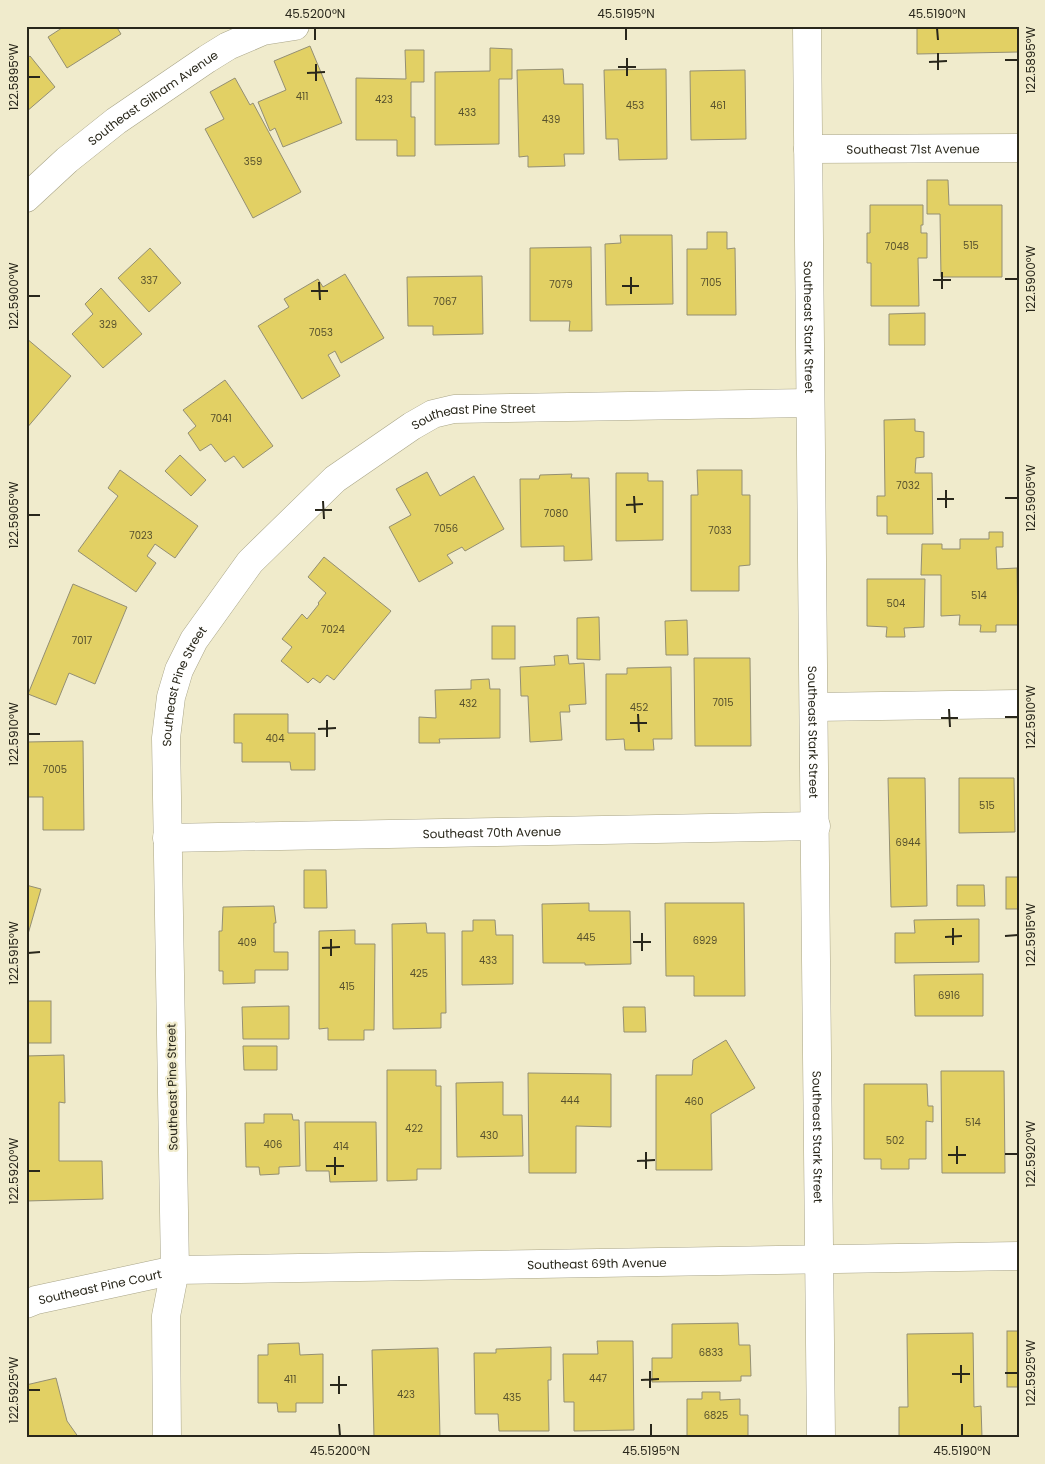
<svg xmlns="http://www.w3.org/2000/svg" width="1045" height="1464" viewBox="0 0 1045 1464" font-family="Poppins,sans-serif">
<style>
.building{fill:#e2d064;stroke:#948f73}
.lines{fill:none;stroke-linecap:round;stroke-linejoin:round}
.minor-casing{stroke:#a9a588;stroke-width:29}
.minor{stroke:#fff;stroke-width:28}
.ticks{fill:none;stroke:#29271b;stroke-width:2}
.labels{text-anchor:middle;dominant-baseline:central;stroke-width:4.5;stroke-linejoin:round;paint-order:stroke}
.number-label{font-size:10px;fill:#57512d}
.street-label{font-size:12px;fill:#29271b;stroke:#f0ebcc}
.neatline{fill:none;stroke:#29271b;stroke-width:2}
.ticks-label{font-size:12px;text-anchor:middle;fill:#29271b}
</style>
<rect width="100%" height="100%" fill="#f0ebcc"/>
<g class="building">
<path d="M 65,26 L 116,26 L 121,34 L 67,68 L 48,37 Z"/>
<path d="M 917,26 L 1019,26 L 1019,52 L 917,54 Z"/>
<path d="M 310,46 L 342,123 L 283,147 L 275,128 L 270,131 L 258,102 L 286,90 L 274,61 Z"/>
<path d="M 490,48 L 512,49 L 512,79 L 499,79 L 499,144 L 435,145 L 435,72 L 490,71 Z"/>
<path d="M 405,50 L 424,50 L 424,82 L 411,82 L 411,117 L 415,117 L 415,156 L 397,156 L 397,140 L 356,140 L 356,78 L 406,79 Z"/>
<path d="M 30,56 L 55,87 L 26,112 L 26,59 Z"/>
<path d="M 563,69 L 564,84 L 583,84 L 584,154 L 564,154 L 565,166 L 528,167 L 528,156 L 519,157 L 517,70 Z"/>
<path d="M 666,69 L 667,159 L 619,160 L 618,139 L 606,139 L 604,70 Z"/>
<path d="M 745,70 L 746,139 L 691,140 L 690,71 Z"/>
<path d="M 235,78 L 250,105 L 253,103 L 301,192 L 253,218 L 205,129 L 224,119 L 210,92 Z"/>
<path d="M 927,180 L 948,180 L 949,205 L 1002,205 L 1002,277 L 941,277 L 940,214 L 927,214 Z"/>
<path d="M 870,205 L 923,205 L 923,225 L 921,225 L 921,233 L 927,233 L 927,258 L 918,258 L 919,306 L 871,306 L 871,263 L 867,263 L 867,233 L 870,233 Z"/>
<path d="M 707,232 L 727,232 L 727,249 L 735,248 L 736,315 L 687,315 L 687,249 L 707,249 Z"/>
<path d="M 620,235 L 672,235 L 673,304 L 606,305 L 605,244 L 621,243 Z"/>
<path d="M 591,247 L 592,331 L 569,331 L 570,321 L 530,321 L 530,248 Z"/>
<path d="M 150,248 L 181,283 L 149,312 L 118,278 Z"/>
<path d="M 345,274 L 384,338 L 341,363 L 335,351 L 328,355 L 340,376 L 302,399 L 258,326 L 289,307 L 284,299 L 318,279 L 323,287 Z"/>
<path d="M 482,276 L 483,334 L 433,335 L 433,326 L 408,326 L 407,277 Z"/>
<path d="M 101,288 L 142,334 L 103,368 L 72,334 L 93,314 L 85,304 Z"/>
<path d="M 925,313 L 925,345 L 889,345 L 889,314 Z"/>
<path d="M 26,338 L 71,376 L 26,429 Z"/>
<path d="M 225,380 L 273,446 L 243,468 L 234,456 L 225,462 L 211,444 L 200,451 L 188,433 L 196,426 L 183,410 Z"/>
<path d="M 915,419 L 915,431 L 924,432 L 924,457 L 916,458 L 915,473 L 932,473 L 933,534 L 887,534 L 887,516 L 877,516 L 877,496 L 885,496 L 884,420 Z"/>
<path d="M 180,455 L 206,480 L 191,496 L 165,471 Z"/>
<path d="M 120,470 L 198,526 L 175,558 L 155,544 L 147,556 L 156,563 L 136,592 L 78,551 L 118,496 L 108,488 Z"/>
<path d="M 697,470 L 742,470 L 742,495 L 750,495 L 750,565 L 739,566 L 739,591 L 691,591 L 691,495 L 698,495 Z"/>
<path d="M 427,472 L 440,496 L 474,476 L 504,529 L 465,551 L 462,547 L 447,555 L 453,563 L 419,582 L 389,527 L 411,515 L 396,489 Z"/>
<path d="M 616,473 L 648,473 L 648,481 L 663,481 L 663,540 L 616,541 Z"/>
<path d="M 572,474 L 571,478 L 589,478 L 592,560 L 564,561 L 564,546 L 521,547 L 520,479 L 539,479 L 540,475 Z"/>
<path d="M 989,532 L 1003,532 L 1003,547 L 996,547 L 997,569 L 1017,568 L 1018,625 L 996,625 L 996,632 L 980,632 L 981,625 L 959,625 L 960,615 L 941,616 L 941,575 L 921,575 L 922,544 L 942,544 L 942,549 L 960,549 L 960,539 L 989,539 Z"/>
<path d="M 324,557 L 391,611 L 334,680 L 327,675 L 320,683 L 313,678 L 308,683 L 281,661 L 292,647 L 282,639 L 302,614 L 307,619 L 319,604 L 318,603 L 326,593 L 308,577 Z"/>
<path d="M 867,579 L 925,579 L 924,627 L 904,628 L 905,637 L 886,637 L 887,627 L 867,626 Z"/>
<path d="M 73,584 L 127,607 L 95,684 L 69,673 L 56,705 L 28,694 Z"/>
<path d="M 599,617 L 600,660 L 577,659 L 577,618 Z"/>
<path d="M 687,620 L 688,655 L 666,655 L 665,621 Z"/>
<rect x="492" y="626" width="23" height="33"/>
<path d="M 568,655 L 569,664 L 584,663 L 586,704 L 569,705 L 570,712 L 560,712 L 562,740 L 530,742 L 528,696 L 521,696 L 520,667 L 555,665 L 554,656 Z"/>
<path d="M 694,658 L 750,658 L 751,746 L 695,746 Z"/>
<path d="M 671,667 L 672,739 L 653,739 L 654,750 L 625,750 L 624,739 L 606,740 L 606,674 L 627,674 L 627,668 Z"/>
<path d="M 489,679 L 490,689 L 500,689 L 500,738 L 439,739 L 440,743 L 419,743 L 419,717 L 436,718 L 435,690 L 471,689 L 471,680 Z"/>
<path d="M 234,714 L 288,714 L 288,733 L 315,733 L 315,770 L 291,770 L 290,762 L 242,762 L 242,743 L 234,743 Z"/>
<path d="M 83,741 L 84,830 L 43,830 L 43,797 L 26,797 L 26,742 Z"/>
<path d="M 888,778 L 925,778 L 927,906 L 891,907 Z"/>
<path d="M 959,778 L 1014,778 L 1015,832 L 959,833 Z"/>
<path d="M 304,870 L 326,870 L 327,908 L 304,908 Z"/>
<rect x="1006" y="877" width="13" height="32"/>
<path d="M 26,885 L 41,889 L 26,941 Z"/>
<path d="M 957,885 L 984,885 L 985,906 L 957,906 Z"/>
<path d="M 589,903 L 589,911 L 630,911 L 631,964 L 585,965 L 585,963 L 543,963 L 542,904 Z"/>
<path d="M 665,903 L 744,903 L 745,996 L 694,996 L 694,976 L 666,976 Z"/>
<path d="M 274,906 L 276,923 L 274,923 L 274,952 L 288,952 L 288,970 L 255,970 L 255,983 L 223,984 L 223,971 L 219,971 L 219,931 L 222,931 L 223,907 Z"/>
<path d="M 979,919 L 979,962 L 895,963 L 895,933 L 915,933 L 914,920 Z"/>
<path d="M 473,920 L 495,920 L 496,935 L 513,935 L 513,984 L 462,985 L 462,931 L 473,931 Z"/>
<path d="M 426,923 L 427,933 L 445,933 L 446,1013 L 441,1013 L 441,1028 L 393,1029 L 392,924 Z"/>
<path d="M 355,930 L 355,944 L 375,944 L 374,1030 L 364,1030 L 364,1040 L 328,1040 L 328,1028 L 319,1029 L 319,931 Z"/>
<path d="M 983,974 L 983,1016 L 915,1016 L 914,975 Z"/>
<rect x="26" y="1001" width="25" height="42"/>
<path d="M 289,1006 L 289,1039 L 243,1039 L 242,1007 Z"/>
<path d="M 623,1007 L 645,1007 L 646,1032 L 624,1032 Z"/>
<path d="M 726,1040 L 755,1088 L 711,1114 L 712,1170 L 656,1170 L 656,1075 L 692,1075 L 693,1060 Z"/>
<path d="M 243,1046 L 277,1046 L 277,1070 L 244,1070 Z"/>
<path d="M 64,1055 L 65,1103 L 59,1102 L 59,1161 L 102,1161 L 103,1199 L 26,1201 L 26,1056 Z"/>
<path d="M 387,1070 L 436,1070 L 436,1086 L 441,1086 L 441,1169 L 417,1169 L 417,1180 L 387,1181 Z"/>
<path d="M 941,1071 L 1004,1071 L 1005,1173 L 942,1173 Z"/>
<path d="M 528,1073 L 611,1074 L 611,1127 L 576,1126 L 576,1173 L 529,1173 Z"/>
<path d="M 503,1082 L 503,1115 L 522,1115 L 523,1156 L 457,1157 L 456,1083 Z"/>
<path d="M 864,1084 L 927,1084 L 928,1106 L 933,1106 L 933,1122 L 926,1121 L 926,1159 L 909,1159 L 909,1169 L 881,1169 L 881,1159 L 864,1159 Z"/>
<path d="M 264,1114 L 292,1114 L 293,1120 L 299,1120 L 300,1166 L 279,1167 L 279,1174 L 260,1175 L 259,1167 L 246,1167 L 245,1123 L 264,1123 Z"/>
<path d="M 305,1122 L 376,1122 L 377,1181 L 330,1182 L 329,1171 L 306,1171 Z"/>
<path d="M 738,1323 L 739,1345 L 750,1345 L 751,1376 L 741,1376 L 741,1381 L 652,1382 L 652,1358 L 672,1358 L 672,1324 Z"/>
<rect x="1007" y="1331" width="12" height="56"/>
<path d="M 973,1333 L 974,1407 L 981,1406 L 982,1438 L 899,1438 L 899,1407 L 908,1407 L 907,1334 Z"/>
<path d="M 597,1341 L 633,1341 L 634,1430 L 574,1431 L 574,1402 L 564,1402 L 563,1354 L 598,1354 Z"/>
<path d="M 299,1343 L 300,1355 L 323,1354 L 323,1403 L 296,1403 L 296,1412 L 278,1412 L 277,1403 L 258,1403 L 258,1355 L 268,1355 L 268,1344 Z"/>
<path d="M 551,1347 L 551,1380 L 548,1380 L 549,1431 L 499,1431 L 498,1414 L 475,1414 L 474,1353 L 496,1353 L 496,1349 Z"/>
<path d="M 438,1348 L 440,1438 L 374,1438 L 372,1350 Z"/>
<path d="M 56,1378 L 67,1421 L 79,1438 L 26,1438 L 26,1385 Z"/>
<path d="M 702,1392 L 720,1392 L 720,1400 L 740,1399 L 740,1415 L 748,1415 L 748,1438 L 687,1438 L 687,1399 L 702,1399 Z"/>
</g>
<g class="lines">
<g class="minor-casing">
<g id="minor">
<path id="s1" d="M 807,26 C 810,497 817,967 821,1438"/>
<path id="s2" d="M 808,149 L 1019,148"/>
<path id="s3" d="M 26,198 L 67,160 L 116,121 L 207,59 L 228,46 L 263,31 L 295,26"/>
<path d="M 814,707 L 1019,704"/>
<path id="s4" d="M 167,838 L 816,826"/>
<path id="s5" d="M 26,1304 L 36,1300 L 175,1270 L 1019,1256"/>
<path id="s6" d="M 167,1438 L 166,1316 L 175,1270 L 166,738 L 171,697 L 179,670 L 194,640 L 250,562 L 335,479 L 412,426 L 433,414 L 454,409 L 809,403"/>
</g>
</g>
<use href="#minor" class="minor"/>
</g>
<path class="ticks" d="M 315,28 L 315,40M 626,28 L 626,40M 937,28 L 938,40M 938,53 L 938,70M 627,58 L 627,76M 1005,60 L 1018,60M 929,62 L 947,61M 316,64 L 316,81M 618,67 L 636,67M 307,73 L 325,72M 28,77 L 40,77M 942,272 L 942,289M 631,277 L 631,294M 1005,279 L 1018,279M 933,280 L 951,280M 319,282 L 320,300M 622,286 L 639,286M 311,291 L 328,291M 28,296 L 40,296M 946,490 L 946,508M 634,496 L 635,513M 1005,498 L 1018,498M 937,499 L 954,499M 323,501 L 324,519M 626,505 L 643,504M 315,510 L 332,510M 28,515 L 40,515M 949,709 L 950,727M 638,714 L 639,732M 1005,717 L 1018,717M 941,718 L 958,718M 327,720 L 327,737M 630,723 L 647,723M 318,729 L 336,728M 28,734 L 40,734M 953,928 L 953,945M 642,933 L 642,951M 1005,936 L 1018,935M 945,937 L 962,936M 331,939 L 331,956M 633,942 L 651,942M 322,948 L 340,947M 28,953 L 40,952M 957,1146 L 957,1164M 646,1152 L 646,1169M 1005,1154 L 1018,1154M 948,1155 L 966,1155M 335,1157 L 335,1175M 637,1161 L 655,1160M 326,1166 L 344,1166M 28,1171 L 40,1171M 961,1365 L 961,1383M 650,1371 L 650,1388M 1005,1373 L 1018,1373M 952,1374 L 970,1374M 339,1376 L 339,1394M 641,1380 L 659,1379M 330,1385 L 347,1385M 28,1390 L 40,1390M 339,1424 L 340,1436M 651,1424 L 651,1436M 962,1424 L 962,1436"/>
<g class="labels">
<g class="number-label">
<text x="302" y="96">411</text>
<text x="384" y="99">423</text>
<text x="635" y="105">453</text>
<text x="718" y="105">461</text>
<text x="467" y="112">433</text>
<text x="551" y="119">439</text>
<text x="253" y="161">359</text>
<text x="971" y="245">515</text>
<text x="897" y="246">7048</text>
<text x="149" y="280">337</text>
<text x="711" y="282">7105</text>
<text x="561" y="284">7079</text>
<text x="445" y="301">7067</text>
<text x="108" y="324">329</text>
<text x="321" y="332">7053</text>
<text x="221" y="418">7041</text>
<text x="908" y="485">7032</text>
<text x="556" y="513">7080</text>
<text x="446" y="528">7056</text>
<text x="720" y="530">7033</text>
<text x="141" y="535">7023</text>
<text x="979" y="595">514</text>
<text x="896" y="603">504</text>
<text x="333" y="629">7024</text>
<text x="82" y="640">7017</text>
<text x="723" y="702">7015</text>
<text x="468" y="703">432</text>
<text x="639" y="707">452</text>
<text x="275" y="738">404</text>
<text x="55" y="769">7005</text>
<text x="987" y="805">515</text>
<text x="908" y="842">6944</text>
<text x="586" y="937">445</text>
<text x="705" y="940">6929</text>
<text x="247" y="942">409</text>
<text x="488" y="960">433</text>
<text x="419" y="973">425</text>
<text x="347" y="986">415</text>
<text x="949" y="995">6916</text>
<text x="570" y="1100">444</text>
<text x="694" y="1101">460</text>
<text x="973" y="1122">514</text>
<text x="414" y="1128">422</text>
<text x="489" y="1135">430</text>
<text x="895" y="1140">502</text>
<text x="273" y="1144">406</text>
<text x="341" y="1146">414</text>
<text x="711" y="1352">6833</text>
<text x="598" y="1378">447</text>
<text x="290" y="1379">411</text>
<text x="406" y="1394">423</text>
<text x="512" y="1397">435</text>
<text x="716" y="1415">6825</text>
</g>
<g class="street-label">
<text stroke="none"><textPath href="#s3" startOffset="162">Southeast Gilham Avenue</textPath></text>
<text stroke="none"><textPath href="#s2" startOffset="105">Southeast 71st Avenue</textPath></text>
<text stroke="none"><textPath href="#s1" startOffset="301">Southeast Stark Street</textPath></text>
<text stroke="none"><textPath href="#s6" startOffset="1176">Southeast Pine Street</textPath></text>
<text stroke="none"><textPath href="#s6" startOffset="756">Southeast Pine Street</textPath></text>
<text stroke="none"><textPath href="#s1" startOffset="706">Southeast Stark Street</textPath></text>
<text stroke="none"><textPath href="#s4" startOffset="325">Southeast 70th Avenue</textPath></text>
<text transform="translate(172 1087) rotate(-91)">Southeast Pine Street</text>
<text stroke="none"><textPath href="#s1" startOffset="1111">Southeast Stark Street</textPath></text>
<text stroke="none"><textPath href="#s5" startOffset="575">Southeast 69th Avenue</textPath></text>
<text stroke="none"><textPath href="#s5" startOffset="76">Southeast Pine Court</textPath></text>
</g>
</g>
<rect width="1045" height="1464" fill="none" stroke="#f0ebcc" stroke-width="55"/>
<rect x="28" y="28" width="990" height="1408" class="neatline"/>
<g class="ticks-label">
<text x="315" y="18">45.5200°N</text>
<text x="626" y="18">45.5195°N</text>
<text x="937" y="18">45.5190°N</text>
<text transform="translate(1031 60) rotate(-90)" y="4">122.5895°W</text>
<text transform="translate(14 77) rotate(-90)" y="4">122.5895°W</text>
<text transform="translate(1031 279) rotate(-90)" y="4">122.5900°W</text>
<text transform="translate(14 296) rotate(-90)" y="4">122.5900°W</text>
<text transform="translate(1031 498) rotate(-90)" y="4">122.5905°W</text>
<text transform="translate(14 515) rotate(-90)" y="4">122.5905°W</text>
<text transform="translate(1031 717) rotate(-90)" y="4">122.5910°W</text>
<text transform="translate(14 734) rotate(-90)" y="4">122.5910°W</text>
<text transform="translate(1031 935) rotate(-90)" y="4">122.5915°W</text>
<text transform="translate(14 953) rotate(-90)" y="4">122.5915°W</text>
<text transform="translate(1031 1154) rotate(-90)" y="4">122.5920°W</text>
<text transform="translate(14 1171) rotate(-90)" y="4">122.5920°W</text>
<text transform="translate(1031 1373) rotate(-90)" y="4">122.5925°W</text>
<text transform="translate(14 1390) rotate(-90)" y="4">122.5925°W</text>
<text x="340" y="1455">45.5200°N</text>
<text x="651" y="1455">45.5195°N</text>
<text x="962" y="1455">45.5190°N</text>
</g>
</svg>
